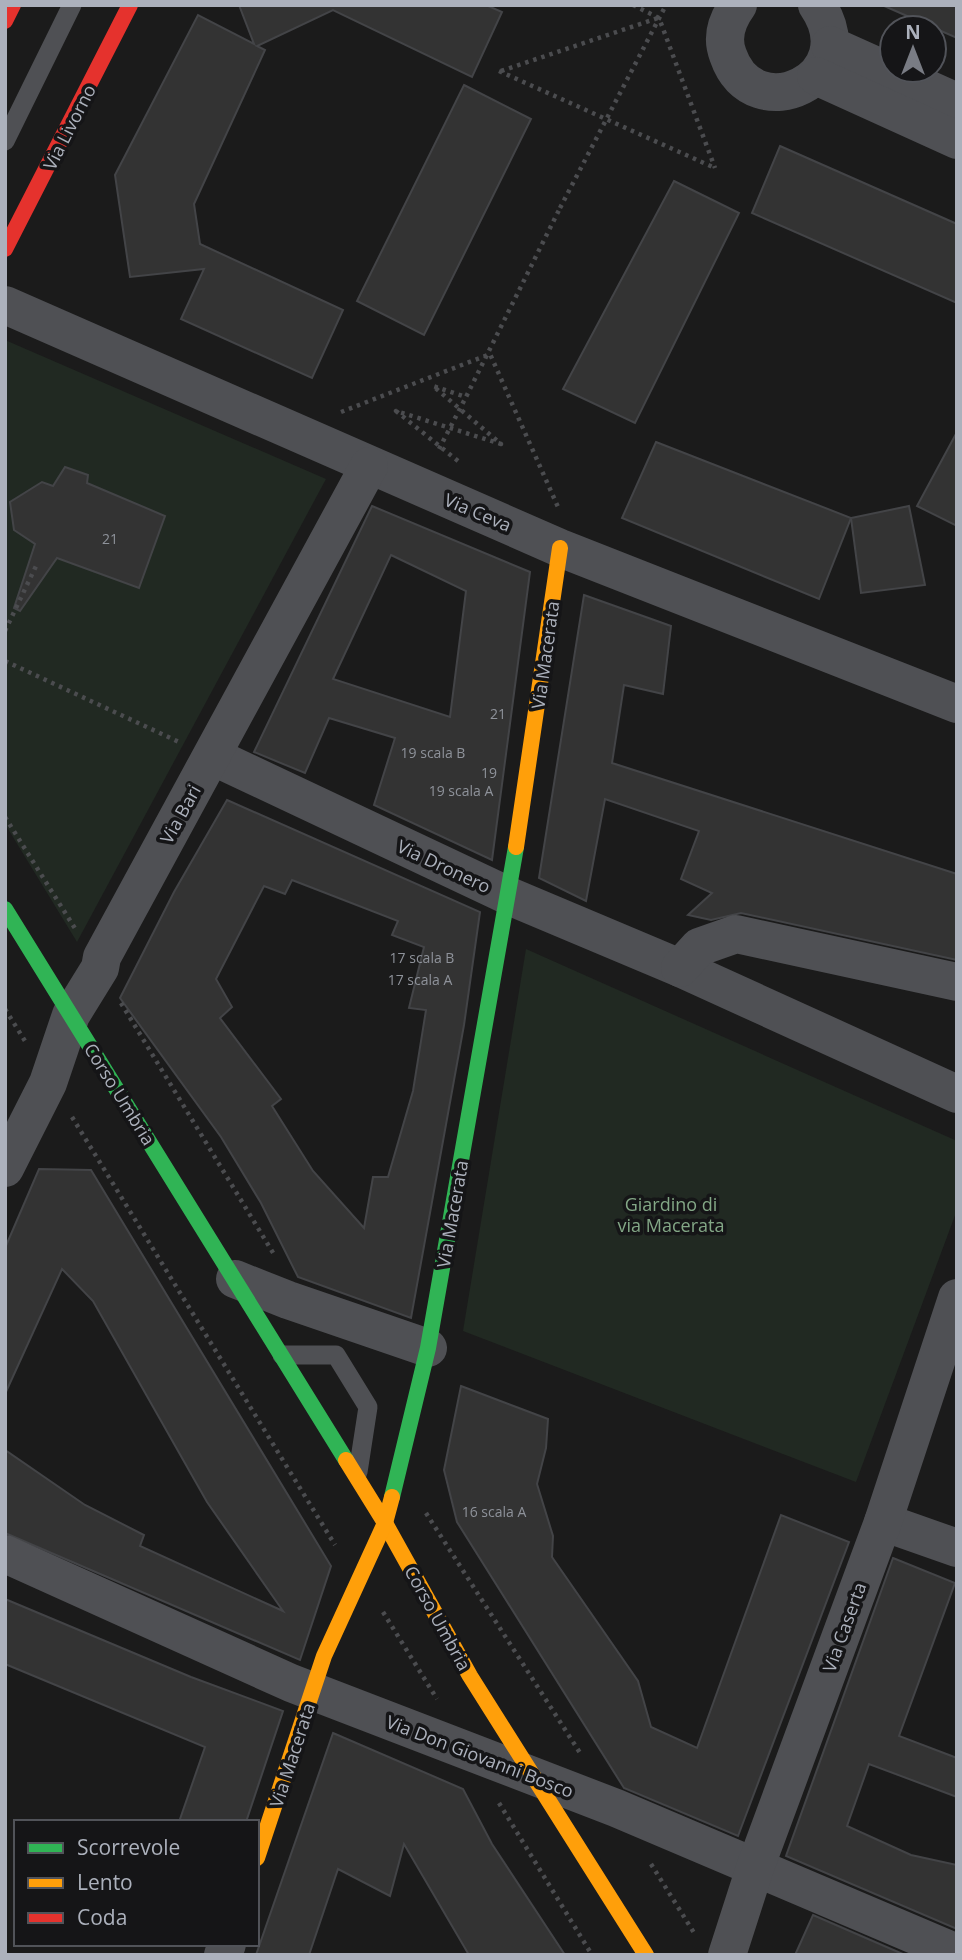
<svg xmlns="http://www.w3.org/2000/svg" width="962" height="1960" viewBox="0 0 962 1960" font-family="'Open Sans',sans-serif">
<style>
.green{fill:#212922}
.building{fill:#333;stroke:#434447;stroke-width:2;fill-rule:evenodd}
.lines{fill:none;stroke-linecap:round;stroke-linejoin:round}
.path{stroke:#4b4c4f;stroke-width:4.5;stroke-dasharray:3.5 5;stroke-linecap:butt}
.lane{stroke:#4f5054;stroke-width:19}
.street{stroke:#4f5054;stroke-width:38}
.fast{stroke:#30b455;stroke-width:16}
.slow{stroke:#ff9f0a;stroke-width:16}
.jam{stroke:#e5322d;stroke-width:16}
.path-bridge{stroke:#4b4c4f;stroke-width:4.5;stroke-dasharray:3.5 5;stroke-linecap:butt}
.labels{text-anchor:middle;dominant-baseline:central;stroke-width:7;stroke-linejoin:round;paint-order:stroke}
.number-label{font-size:14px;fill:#8e929a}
.street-label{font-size:18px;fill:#acb1bc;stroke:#151517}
.park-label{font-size:18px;fill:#83a786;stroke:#151517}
</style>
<rect width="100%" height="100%" fill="#1b1b1b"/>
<g class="green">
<path d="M 5,340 L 326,479 L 77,942 L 5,824 Z"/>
<path d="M 526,949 L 957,1141 L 957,1210 L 856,1482 L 463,1331 Z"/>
</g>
<g class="building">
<path d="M 239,5 L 486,5 L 502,12 L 472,77 L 333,10 L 257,46 L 265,50 L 194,204 L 200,244 L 343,310 L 312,378 L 181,319 L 204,269 L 130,277 L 115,175 L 198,15 L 254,44 Z"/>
<path d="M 882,5 L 957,5 L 957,38 Z"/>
<path d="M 464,85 L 531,119 L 424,335 L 357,301 Z"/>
<path d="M 780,146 L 957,224 L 957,303 L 752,213 Z"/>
<path d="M 674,181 L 739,213 L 635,423 L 563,389 Z"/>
<path d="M 957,432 L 957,526 L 917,506 Z"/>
<path d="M 656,442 L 851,518 L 819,599 L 622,518 Z"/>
<path d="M 65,467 L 88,475 L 87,483 L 165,516 L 139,588 L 57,558 L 20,611 L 14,608 L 35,544 L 14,530 L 10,502 L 42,482 L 53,486 Z"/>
<path d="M 372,506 L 530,572 L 492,860 L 374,805 L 395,738 L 329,718 L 305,773 L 254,752 ZM 391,555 L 466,591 L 450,717 L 333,679 Z"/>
<path d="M 909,506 L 925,585 L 861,593 L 851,518 Z"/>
<path d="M 584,595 L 671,626 L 663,694 L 624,685 L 612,763 L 957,874 L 957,960 L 741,913 L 711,920 L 688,915 L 712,893 L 681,879 L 699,831 L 605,799 L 586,901 L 539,878 Z"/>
<path d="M 227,800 L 480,912 L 464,1025 L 411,1318 L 298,1277 L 261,1203 L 221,1137 L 120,998 L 174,892 ZM 292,880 L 398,921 L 392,935 L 424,947 L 409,1008 L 426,1010 L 413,1091 L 388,1177 L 373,1177 L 364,1228 L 313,1171 L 272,1106 L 281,1099 L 220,1018 L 232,1007 L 216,979 L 264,886 L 285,894 Z"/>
<path d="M 39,1169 L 91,1170 L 331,1566 L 300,1660 L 5,1533 L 5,1450 L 85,1505 L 144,1535 L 140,1546 L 283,1611 L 207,1502 L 93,1301 L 62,1269 L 5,1394 L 5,1248 Z"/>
<path d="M 461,1386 L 548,1419 L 546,1448 L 537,1484 L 553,1536 L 552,1557 L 638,1681 L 651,1727 L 697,1748 L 781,1515 L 849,1542 L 738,1836 L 624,1788 L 457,1522 L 444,1470 Z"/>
<path d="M 893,1558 L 955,1583 L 899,1736 L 957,1758 L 957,1797 L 869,1764 L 847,1826 L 911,1855 L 957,1865 L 957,1929 L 786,1856 Z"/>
<path d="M 5,1599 L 191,1677 L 283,1711 L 246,1822 L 179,1822 L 205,1747 L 5,1664 Z"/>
<path d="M 333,1733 L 463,1789 L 492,1844 L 565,1955 L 469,1955 L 404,1844 L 390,1896 L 338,1869 L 309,1955 L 256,1955 Z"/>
<path d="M 813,1915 L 905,1955 L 795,1955 Z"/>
</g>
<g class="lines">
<g class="path">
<path d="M 633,5 L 659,18 L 715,168"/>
<path d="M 499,71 L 715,168"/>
<path d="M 501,71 L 658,18"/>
<path d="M 341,412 L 490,354 L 558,507"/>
<path d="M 439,449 L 466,397"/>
<path d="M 458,461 L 396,411 L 501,444 L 433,386 L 466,397 L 560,208"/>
<path d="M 5,631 L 37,564"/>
<path d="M 5,661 L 179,742"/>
<path d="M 5,817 L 76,930"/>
<path d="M 121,1003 L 275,1256"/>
<path d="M 5,1009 L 25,1041"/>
<path d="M 72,1117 L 335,1545"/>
<path d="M 426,1513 L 582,1756"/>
<path d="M 383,1612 L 437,1699"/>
<path d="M 499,1803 L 592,1955"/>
<path d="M 651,1864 L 696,1936"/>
</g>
<g class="lane">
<path d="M 5,141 L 72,5"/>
<path d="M 282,1355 L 336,1355 L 368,1407 L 358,1472"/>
</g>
<g class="street">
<path d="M 738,5 C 727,20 721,37 728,55 C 754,131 867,78 817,5"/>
<path d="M 830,45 L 957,102"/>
<path d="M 816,76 L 957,140"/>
<path d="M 5,305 L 560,548 L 957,704"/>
<path d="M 212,756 L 509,896 L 680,968 L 957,1094"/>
<path d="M 680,968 L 699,947 L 736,934 L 957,982"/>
<path d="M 5,1168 L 48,1083 L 71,1015 L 100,968 L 102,957 L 369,466"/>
<path d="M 235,1279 L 288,1300 L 428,1348"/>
<path d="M 883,1522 L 957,1548"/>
<path d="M 5,1554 L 291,1683 L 616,1808 L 957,1953"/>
<path d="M 223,1955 L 227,1944"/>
<path d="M 727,1955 L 755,1868 L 883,1522 L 957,1298"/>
</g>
<g class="fast">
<path d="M 5,909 L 346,1460"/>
<path d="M 392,1497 L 428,1348 L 516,847"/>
</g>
<g class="slow">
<path d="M 516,847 L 560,548"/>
<path d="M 346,1460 L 385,1523 L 470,1676 L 646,1955"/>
<path d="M 257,1858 L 324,1656 L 385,1523 L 392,1497"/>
</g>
<g class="jam">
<path d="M 5,21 L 13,5"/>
<path d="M 5,249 L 130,5"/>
</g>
<path class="path-bridge" d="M 560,208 L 666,5"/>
</g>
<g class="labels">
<g class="number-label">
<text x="110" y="538">21</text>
<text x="498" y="713">21</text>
<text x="433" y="752">19 scala B</text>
<text x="489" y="772">19</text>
<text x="461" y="790">19 scala A</text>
<text x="422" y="957">17 scala B</text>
<text x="420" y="979">17 scala A</text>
<text x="494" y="1511">16 scala A</text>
</g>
<g class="street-label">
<text transform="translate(69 127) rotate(-63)">Via Livorno</text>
<text transform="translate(478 512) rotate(23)">Via Ceva</text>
<text transform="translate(545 655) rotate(-82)">Via Macerata</text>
<text transform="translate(180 814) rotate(-61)">Via Bari</text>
<text transform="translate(444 866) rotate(25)">Via Dronero</text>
<text transform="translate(120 1094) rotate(58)">Corso Umbria</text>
<text transform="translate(452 1214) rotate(-80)">Via Macerata</text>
<text transform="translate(438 1618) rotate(61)">Corso Umbria</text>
<text transform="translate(844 1627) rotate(-70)">Via Caserta</text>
<text transform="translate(292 1755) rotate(-72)">Via Macerata</text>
<text transform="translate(480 1756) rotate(21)">Via Don Giovanni Bosco</text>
</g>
<g class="park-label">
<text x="671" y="1204">Giardino di<tspan x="671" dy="21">via Macerata</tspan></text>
</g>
</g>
<rect width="962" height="1960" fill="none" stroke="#acb1bc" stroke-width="14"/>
<rect x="14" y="1820" width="245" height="126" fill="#151517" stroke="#515359" stroke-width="2"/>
<rect x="28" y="1843" width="35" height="10" fill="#30b455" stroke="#515359" stroke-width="2"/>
<text x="77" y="1855" font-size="21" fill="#acb1bc">Scorrevole</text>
<rect x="28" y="1878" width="35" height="10" fill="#ff9f0a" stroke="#515359" stroke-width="2"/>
<text x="77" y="1890" font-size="21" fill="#acb1bc">Lento</text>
<rect x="28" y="1913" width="35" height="10" fill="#e5322d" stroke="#515359" stroke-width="2"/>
<text x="77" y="1925" font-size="21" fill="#acb1bc">Coda</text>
<g transform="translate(913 49)"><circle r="33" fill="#151517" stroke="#515359" stroke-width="2"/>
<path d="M0-5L12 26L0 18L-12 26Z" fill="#797c84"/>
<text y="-10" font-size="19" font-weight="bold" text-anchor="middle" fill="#acb1bc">N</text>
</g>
</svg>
